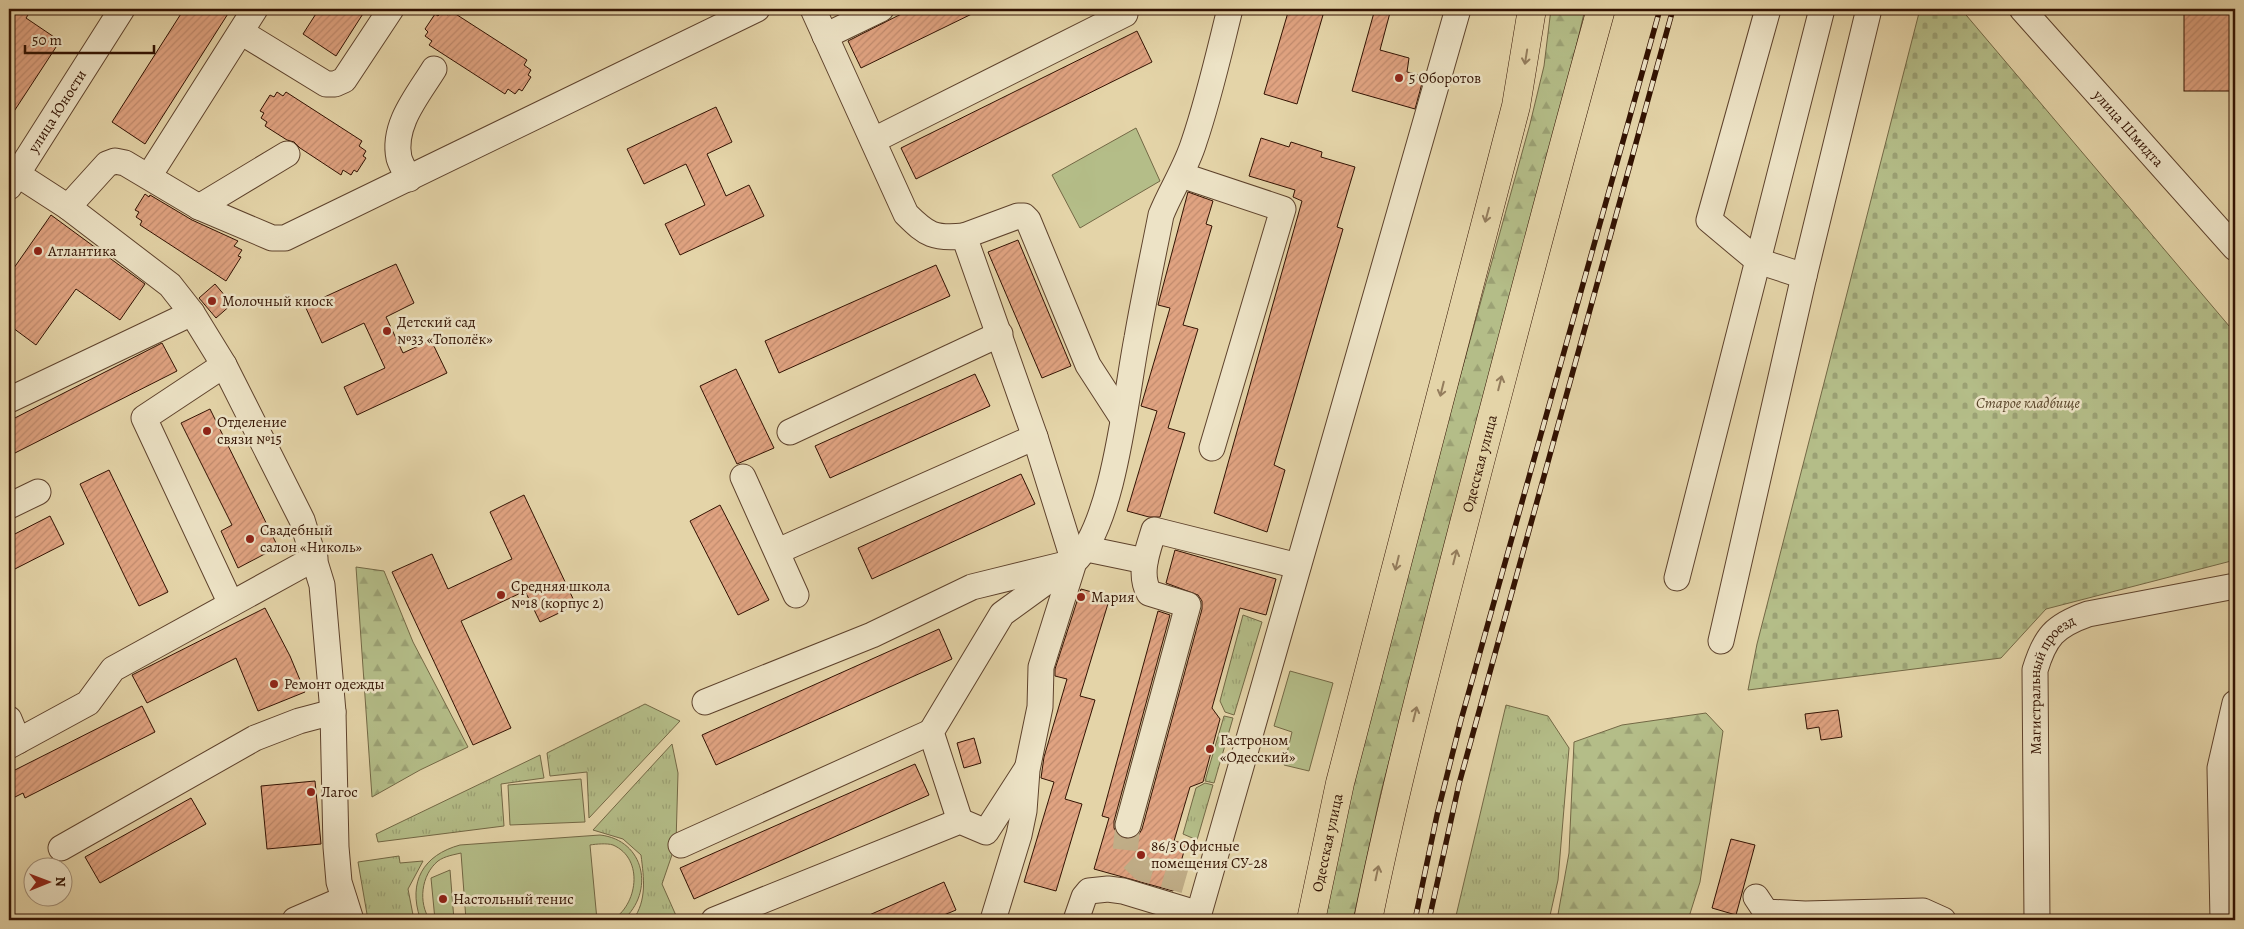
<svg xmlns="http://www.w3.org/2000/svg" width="2244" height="929" viewBox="0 0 2244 929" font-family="Alegreya,serif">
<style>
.grass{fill:url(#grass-tufts);stroke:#736845}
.forest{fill:url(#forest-firs);stroke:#736845}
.cemetery{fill:url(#cemetery-stones);stroke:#736845}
.park{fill:#b4bd88;stroke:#736845}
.building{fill:url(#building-hatch);stroke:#321202}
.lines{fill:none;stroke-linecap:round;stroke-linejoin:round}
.minor-tunnel{stroke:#c0ad87;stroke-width:25;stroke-dasharray:25 12;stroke-linecap:butt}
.minor-casing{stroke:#5e422c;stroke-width:27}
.major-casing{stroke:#321202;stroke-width:29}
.minor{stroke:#ede3c6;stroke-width:25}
.major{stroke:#e4d4a8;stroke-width:28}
.rail-casing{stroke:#321202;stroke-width:5.5}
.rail{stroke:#ede3c6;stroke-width:4;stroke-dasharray:11;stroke-linecap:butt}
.oneway{stroke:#947d5d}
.poi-dot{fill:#8f2418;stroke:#ede3c6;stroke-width:2}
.labels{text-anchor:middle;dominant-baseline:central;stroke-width:5;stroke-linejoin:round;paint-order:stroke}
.poi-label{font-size:15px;fill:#321202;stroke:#ede3c6;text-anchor:start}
.street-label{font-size:15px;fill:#321202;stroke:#ede3c6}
.park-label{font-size:15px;font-style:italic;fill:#59452a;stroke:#ede3c6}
</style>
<defs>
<pattern id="grass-tufts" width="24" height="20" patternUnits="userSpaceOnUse" patternTransform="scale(1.25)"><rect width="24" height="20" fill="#b4bd88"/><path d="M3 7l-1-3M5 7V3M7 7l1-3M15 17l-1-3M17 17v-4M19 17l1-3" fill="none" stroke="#9ba174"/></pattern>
<pattern id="forest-firs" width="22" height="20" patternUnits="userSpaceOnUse" patternTransform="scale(1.25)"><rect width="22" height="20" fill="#b4bd88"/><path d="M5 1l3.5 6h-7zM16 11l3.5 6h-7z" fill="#9ba174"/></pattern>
<pattern id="cemetery-stones" width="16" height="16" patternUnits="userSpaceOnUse" patternTransform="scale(1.25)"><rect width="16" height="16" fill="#b4bd88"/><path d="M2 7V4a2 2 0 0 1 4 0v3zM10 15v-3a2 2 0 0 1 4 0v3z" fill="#9ba174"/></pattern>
<pattern id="building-hatch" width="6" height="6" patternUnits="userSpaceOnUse" patternTransform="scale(1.25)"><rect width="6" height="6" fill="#e0a381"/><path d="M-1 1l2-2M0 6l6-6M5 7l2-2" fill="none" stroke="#c18b6e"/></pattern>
</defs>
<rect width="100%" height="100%" fill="#e4d4a8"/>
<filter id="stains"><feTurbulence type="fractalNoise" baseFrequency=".004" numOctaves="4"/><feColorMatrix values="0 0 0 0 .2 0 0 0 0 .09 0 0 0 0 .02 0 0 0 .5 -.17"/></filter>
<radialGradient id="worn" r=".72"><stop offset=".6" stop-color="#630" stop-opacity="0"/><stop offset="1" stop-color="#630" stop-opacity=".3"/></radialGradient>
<g class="grass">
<path d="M 1243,615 L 1262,622 L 1234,715 L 1225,712 L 1220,701 Z"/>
<path d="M 645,704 L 680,721 L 589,818 L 587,772 L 550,776 L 547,753 Z"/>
<path d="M 1506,705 L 1548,716 L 1569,748 L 1558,880 L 1549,920 L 1455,920 Z"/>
<path d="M 1224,716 L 1233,718 L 1214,783 L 1205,781 Z"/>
<path d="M 672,744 L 678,773 L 676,843 L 662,884 L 678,920 L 633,920 C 647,900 644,879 641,855 L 623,839 L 593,830 Z"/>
<path d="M 540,755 L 544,778 L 501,784 L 504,826 L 378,842 L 376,834 Z"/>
<path d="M 1205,783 L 1213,785 L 1197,840 L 1183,834 L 1196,788 Z"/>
<path d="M 399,856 L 400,863 L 423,861 L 408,889 L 414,920 L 368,920 L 358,862 Z"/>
</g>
<g class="forest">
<path d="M 1551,9 L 1585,9 L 1524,268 L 1452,523 L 1381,792 L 1353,920 L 1319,920 L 1384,651 L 1530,124 L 1544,66 Z"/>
<path d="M 356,567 L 384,571 L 413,642 L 468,747 L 420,770 L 372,797 Z"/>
<path d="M 1706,713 L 1723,731 L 1700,882 L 1688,920 L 1557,920 L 1569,853 L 1574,742 L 1622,725 Z"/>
</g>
<path class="cemetery" d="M 1920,9 L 1961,9 L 2235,333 L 2235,560 L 2046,609 L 2001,658 L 1748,690 L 1757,644 Z"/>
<g class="park">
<path d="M 1136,128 L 1160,181 L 1080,228 L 1052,175 Z"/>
<path d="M 1290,671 L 1333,683 L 1309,771 L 1284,765 L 1292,732 L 1274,726 Z"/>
<path d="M 581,779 L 585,822 L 510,825 L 508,785 Z"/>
<path d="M 600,835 C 645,840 655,892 623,920 L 612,920 C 637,906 645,859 613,845 C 607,843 596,844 590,845 L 597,920 L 466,920 L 461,853 C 453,855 445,856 438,861 C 421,875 418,903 430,920 L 420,918 C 408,882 423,855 460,845 Z"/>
<path d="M 450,870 L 454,920 L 435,920 L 431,878 Z"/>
</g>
<g class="building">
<path d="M 9,9 L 32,9 L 26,18 L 60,41 L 9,119 Z"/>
<path d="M 184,9 L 231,9 L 145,144 L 112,122 Z"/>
<path d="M 319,9 L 366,9 L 336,56 L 303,34 Z"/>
<path d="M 911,9 L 982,9 L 861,68 L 848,41 Z"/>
<path d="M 1289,9 L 1302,9 L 1323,15 L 1297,104 L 1264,94 Z"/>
<path d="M 1375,9 L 1391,9 L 1380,50 L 1409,58 L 1407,72 L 1424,76 L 1415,109 L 1352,91 Z"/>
<rect x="2184" y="9" width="51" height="82"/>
<path d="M 442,11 L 448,15 L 451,11 L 527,60 L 524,65 L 531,70 L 528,75 L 531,77 L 522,91 L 519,89 L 515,94 L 508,89 L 505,94 L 429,45 L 432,41 L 425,36 L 428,32 L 425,29 L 435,14 L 438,16 Z"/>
<path d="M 1137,31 L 1152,62 L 916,179 L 901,148 Z"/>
<path d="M 277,92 L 283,96 L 286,92 L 362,141 L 359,146 L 366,151 L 363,156 L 366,158 L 357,172 L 354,170 L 351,175 L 343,170 L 341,175 L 300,148 L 294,142 L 287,140 L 265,126 L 267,122 L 261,118 L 264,113 L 260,111 L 270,95 L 274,97 Z"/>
<path d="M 716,107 L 732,142 L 707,154 L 726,196 L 749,185 L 764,216 L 680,255 L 665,224 L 705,205 L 686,164 L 644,184 L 627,149 Z"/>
<path d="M 1261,138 L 1289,147 L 1291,142 L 1322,152 L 1321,157 L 1355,167 L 1337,227 L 1343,229 L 1274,465 L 1285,470 L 1267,532 L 1214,513 L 1302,201 L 1293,197 L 1295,190 L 1249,176 Z"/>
<path d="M 1188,192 L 1213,201 L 1206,224 L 1212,226 L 1183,325 L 1198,329 L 1168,428 L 1185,433 L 1160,517 L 1149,517 L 1127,511 L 1157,411 L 1141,406 L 1170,308 L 1158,305 Z"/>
<path d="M 145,194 L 149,197 L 150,195 L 192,220 L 238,241 L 234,246 L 242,250 L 238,256 L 241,257 L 226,281 L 140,225 L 142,221 L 136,217 L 139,212 L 135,210 Z"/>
<path d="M 51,215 L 145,284 L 120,320 L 76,289 L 36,345 L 9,325 L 9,275 Z"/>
<path d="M 1018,240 L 1071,366 L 1042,378 L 988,252 Z"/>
<path d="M 396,264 L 414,303 L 386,317 L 403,353 L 431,340 L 447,373 L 357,415 L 344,387 L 385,368 L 364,323 L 322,343 L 305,306 Z"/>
<path d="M 936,265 L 950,296 L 779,373 L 765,341 Z"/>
<path d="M 215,284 L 232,304 L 216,318 L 199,298 Z"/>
<path d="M 162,343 L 177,371 L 9,456 L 9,421 Z"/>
<path d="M 736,369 L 774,448 L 737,464 L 700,386 Z"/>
<path d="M 975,374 L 990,406 L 830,478 L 815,446 Z"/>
<path d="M 210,409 L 278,547 L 238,568 L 221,531 L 232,525 L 181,423 Z"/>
<path d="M 109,470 L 168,592 L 139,606 L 80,484 Z"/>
<path d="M 1021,474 L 1035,504 L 872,579 L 858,548 Z"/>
<path d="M 524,495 L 576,605 L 540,622 L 525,591 L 461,621 L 511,728 L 473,745 L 392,572 L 432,554 L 448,589 L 512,559 L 490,512 Z"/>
<path d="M 720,505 L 769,600 L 738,615 L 690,521 Z"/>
<path d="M 50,516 L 64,544 L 9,572 L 9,537 Z"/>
<path d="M 1175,550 L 1276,579 L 1266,615 L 1240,608 L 1212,708 L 1220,719 L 1203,782 L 1190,787 L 1174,841 L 1186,844 L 1173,891 L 1094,869 L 1109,818 L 1102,816 L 1158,611 L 1170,615 L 1114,821 L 1114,828 L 1118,835 L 1125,839 L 1138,836 L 1142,829 L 1202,609 L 1202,601 L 1198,595 L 1166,583 Z"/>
<path d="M 1081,589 L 1110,597 L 1080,696 L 1095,700 L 1065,799 L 1082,804 L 1056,891 L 1024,882 L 1054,782 L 1041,778 L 1044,757 L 1067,679 L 1055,676 L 1055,669 Z"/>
<path d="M 265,608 L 290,656 L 305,692 L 258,711 L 236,658 L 147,703 L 132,675 Z"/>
<path d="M 939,629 L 952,659 L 716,765 L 702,735 Z"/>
<path d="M 142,706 L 155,732 L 25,798 L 23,793 L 9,800 L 9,773 Z"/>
<path d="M 1838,710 L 1842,737 L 1821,740 L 1819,727 L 1807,729 L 1805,714 Z"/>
<path d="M 974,738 L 981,763 L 964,768 L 957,743 Z"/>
<path d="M 915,764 L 929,795 L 694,899 L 680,868 Z"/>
<path d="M 315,781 L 321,844 L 267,849 L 261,786 Z"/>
<path d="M 191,798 L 206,824 L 100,883 L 85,857 Z"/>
<path d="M 1731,839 L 1755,845 L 1736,915 L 1712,908 Z"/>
<path d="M 944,882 L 956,910 L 932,920 L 858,920 Z"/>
</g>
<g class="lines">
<path class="minor-tunnel" d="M 1128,825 L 1125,852 L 1143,869 L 1185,881"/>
<g class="minor-casing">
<g id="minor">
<path d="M 1768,9 L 1709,220 L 1758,261 L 1804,276"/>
<path id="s1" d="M 2022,9 L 2235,248"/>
<path d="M 241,32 L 326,84 L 335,84 L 344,80 L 391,9"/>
<path d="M 825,36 L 881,9"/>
<path d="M 874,140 L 1125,14"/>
<path d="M 17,174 L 68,207 L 170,285 L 192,313 L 224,365 L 302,520 L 322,585 L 333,712 L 336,847 L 339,882 L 351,920"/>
<path d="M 1181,175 L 1283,209 L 1212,448"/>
<path d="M 149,176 L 255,9"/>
<path d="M 409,179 C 406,173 401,165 399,158 C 392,125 418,95 434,69"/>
<path id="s2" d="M 9,187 L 122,9"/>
<path d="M 68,207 L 107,164 L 115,161 L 125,163 L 199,207 L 272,238 L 285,238 L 757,9"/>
<path d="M 199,207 L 287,154"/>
<path d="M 964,236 L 1018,216 L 1024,216 L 1028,220 L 1088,365 L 1123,419"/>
<path d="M 224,365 L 144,418 L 231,604"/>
<path d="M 9,400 L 192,313"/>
<path d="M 790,432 L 1000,334"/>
<path d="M 743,477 L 796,595"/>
<path d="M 9,506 L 38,492"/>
<path d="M 1087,549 L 1145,561"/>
<path d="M 778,551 L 1035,437"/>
<path d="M 1677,578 L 1822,9"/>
<path d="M 1721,641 L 1804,276 L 1869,9"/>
<path d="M 705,702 L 872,635 L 972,587 L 1074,562 L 1035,437 L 964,236 C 934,239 927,235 906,214 L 813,9"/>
<path d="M 9,719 L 18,741"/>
<path d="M 9,746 L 88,703 L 113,669 L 315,558"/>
<path d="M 960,821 L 931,732 L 1002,614 L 1064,569"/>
<path d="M 1128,825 L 1188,605 L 1149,593 C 1138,573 1148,550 1154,530 L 1298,566"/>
<path d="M 681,845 L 931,732"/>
<path d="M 61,848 L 255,738 L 299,721 L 333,712"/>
<path d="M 1756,897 L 1766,912 L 1805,914 L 1923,911 L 1943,920"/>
<path d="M 295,920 L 344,899"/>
<path d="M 714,920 L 960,821 L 986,832 L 1026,770"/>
<path d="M 993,920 L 1019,835 L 1024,811 L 1027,770 L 1040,707 L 1041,667 L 1074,562 C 1114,525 1126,394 1137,338 C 1144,297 1153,256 1161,215 C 1171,190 1186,168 1194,142 C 1209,98 1219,53 1230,9"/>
<path d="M 1076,920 L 1084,897 L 1089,891 L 1108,889 L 1123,891 L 1199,914"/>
<path d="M 1197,920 L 1458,9"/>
<path id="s3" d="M 2037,920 L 2035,670 C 2045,637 2054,626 2088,614 L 2235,586"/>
<path d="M 2223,920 L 2220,768 L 2235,703"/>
</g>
</g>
<g class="major-casing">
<g id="major">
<path id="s4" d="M 1311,920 L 1340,783 L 1516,106 L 1532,9"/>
<path id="s5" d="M 1368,920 C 1394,792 1427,666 1460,539 C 1506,362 1552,185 1601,9"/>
</g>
</g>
<use href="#minor" class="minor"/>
<use href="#major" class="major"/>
<g class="rail-casing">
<g id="rail">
<path d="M 1415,920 L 1437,815 L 1461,720 L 1660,9"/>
<path d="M 1429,920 L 1459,784 L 1673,9"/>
</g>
</g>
<use href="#rail" class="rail"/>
</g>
<defs><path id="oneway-shaft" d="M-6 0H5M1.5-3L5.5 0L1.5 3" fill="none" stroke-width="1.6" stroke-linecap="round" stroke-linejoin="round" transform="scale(1.25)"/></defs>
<g class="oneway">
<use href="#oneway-shaft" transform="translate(1526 57) rotate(99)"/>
<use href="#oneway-shaft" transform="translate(1487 215) rotate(105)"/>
<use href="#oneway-shaft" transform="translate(1500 383) rotate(-76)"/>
<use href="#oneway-shaft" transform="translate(1442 389) rotate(104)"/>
<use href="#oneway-shaft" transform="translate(1455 557) rotate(-76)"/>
<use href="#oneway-shaft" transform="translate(1397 563) rotate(104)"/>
<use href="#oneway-shaft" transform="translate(1415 714) rotate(-76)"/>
<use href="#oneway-shaft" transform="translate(1377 873) rotate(-78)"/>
</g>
<g class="poi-dot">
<circle cx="1399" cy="78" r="5"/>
<circle cx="38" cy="251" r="5"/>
<circle cx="212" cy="301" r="5"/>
<circle cx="387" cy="331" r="5"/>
<circle cx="207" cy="431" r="5"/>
<circle cx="250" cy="539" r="5"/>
<circle cx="501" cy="595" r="5"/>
<circle cx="1081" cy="597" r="5"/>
<circle cx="274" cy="684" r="5"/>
<circle cx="1210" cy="749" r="5"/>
<circle cx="311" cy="792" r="5"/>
<circle cx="1141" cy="855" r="5"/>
<circle cx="443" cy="899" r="5"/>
</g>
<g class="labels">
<g class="poi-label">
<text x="1409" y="78">5 Оборотов</text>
<text x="48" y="251">Атлантика</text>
<text x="222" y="301">Молочный киоск</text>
<text x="397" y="322">Детский сад<tspan x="397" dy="17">№33 «Тополёк»</tspan></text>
<text x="217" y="422">Отделение<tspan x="217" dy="17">связи №15</tspan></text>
<text x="260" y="530">Свадебный<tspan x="260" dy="17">салон «Николь»</tspan></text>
<text x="511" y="586">Средняя школа<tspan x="511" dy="17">№18 (корпус 2)</tspan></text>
<text x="1091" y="597">Мария</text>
<text x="284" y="684">Ремонт одежды</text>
<text x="1220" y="740">Гастроном<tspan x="1220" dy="17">«Одесский»</tspan></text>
<text x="321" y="792">Лагос</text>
<text x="1151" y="846">86/3 Офисные<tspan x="1151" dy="17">помещения СУ-28</tspan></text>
<text x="453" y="899">Настольный тенис</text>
</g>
<g class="street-label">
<text stroke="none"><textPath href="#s2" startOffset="90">улица Юности</textPath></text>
<text stroke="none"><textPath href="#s1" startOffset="160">улица Шмидта</textPath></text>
<text stroke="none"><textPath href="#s5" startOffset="470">Одесская улица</textPath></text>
<text stroke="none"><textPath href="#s3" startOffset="241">Магистральный проезд</textPath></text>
<text stroke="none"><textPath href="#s4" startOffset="79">Одесская улица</textPath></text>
</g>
<g class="park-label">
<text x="2028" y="403">Старое кладбище</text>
</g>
</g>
<rect width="2244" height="929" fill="none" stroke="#e4d4a8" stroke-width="30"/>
<rect x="10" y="10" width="2224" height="909" fill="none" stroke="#321202" stroke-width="2.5"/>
<rect x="15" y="15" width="2214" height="899" fill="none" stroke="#321202"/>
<g transform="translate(48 882) rotate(89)"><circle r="24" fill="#ede3c6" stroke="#a28f78"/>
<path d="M0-4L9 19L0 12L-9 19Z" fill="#8f2418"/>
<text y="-8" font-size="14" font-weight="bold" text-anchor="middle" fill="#321202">N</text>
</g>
<path d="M25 45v8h129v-8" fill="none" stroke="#321202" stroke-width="2.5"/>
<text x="32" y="45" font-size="15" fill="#321202" stroke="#ede3c6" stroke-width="4" paint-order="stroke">50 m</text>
<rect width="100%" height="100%" filter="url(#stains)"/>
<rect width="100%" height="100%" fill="url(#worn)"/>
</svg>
